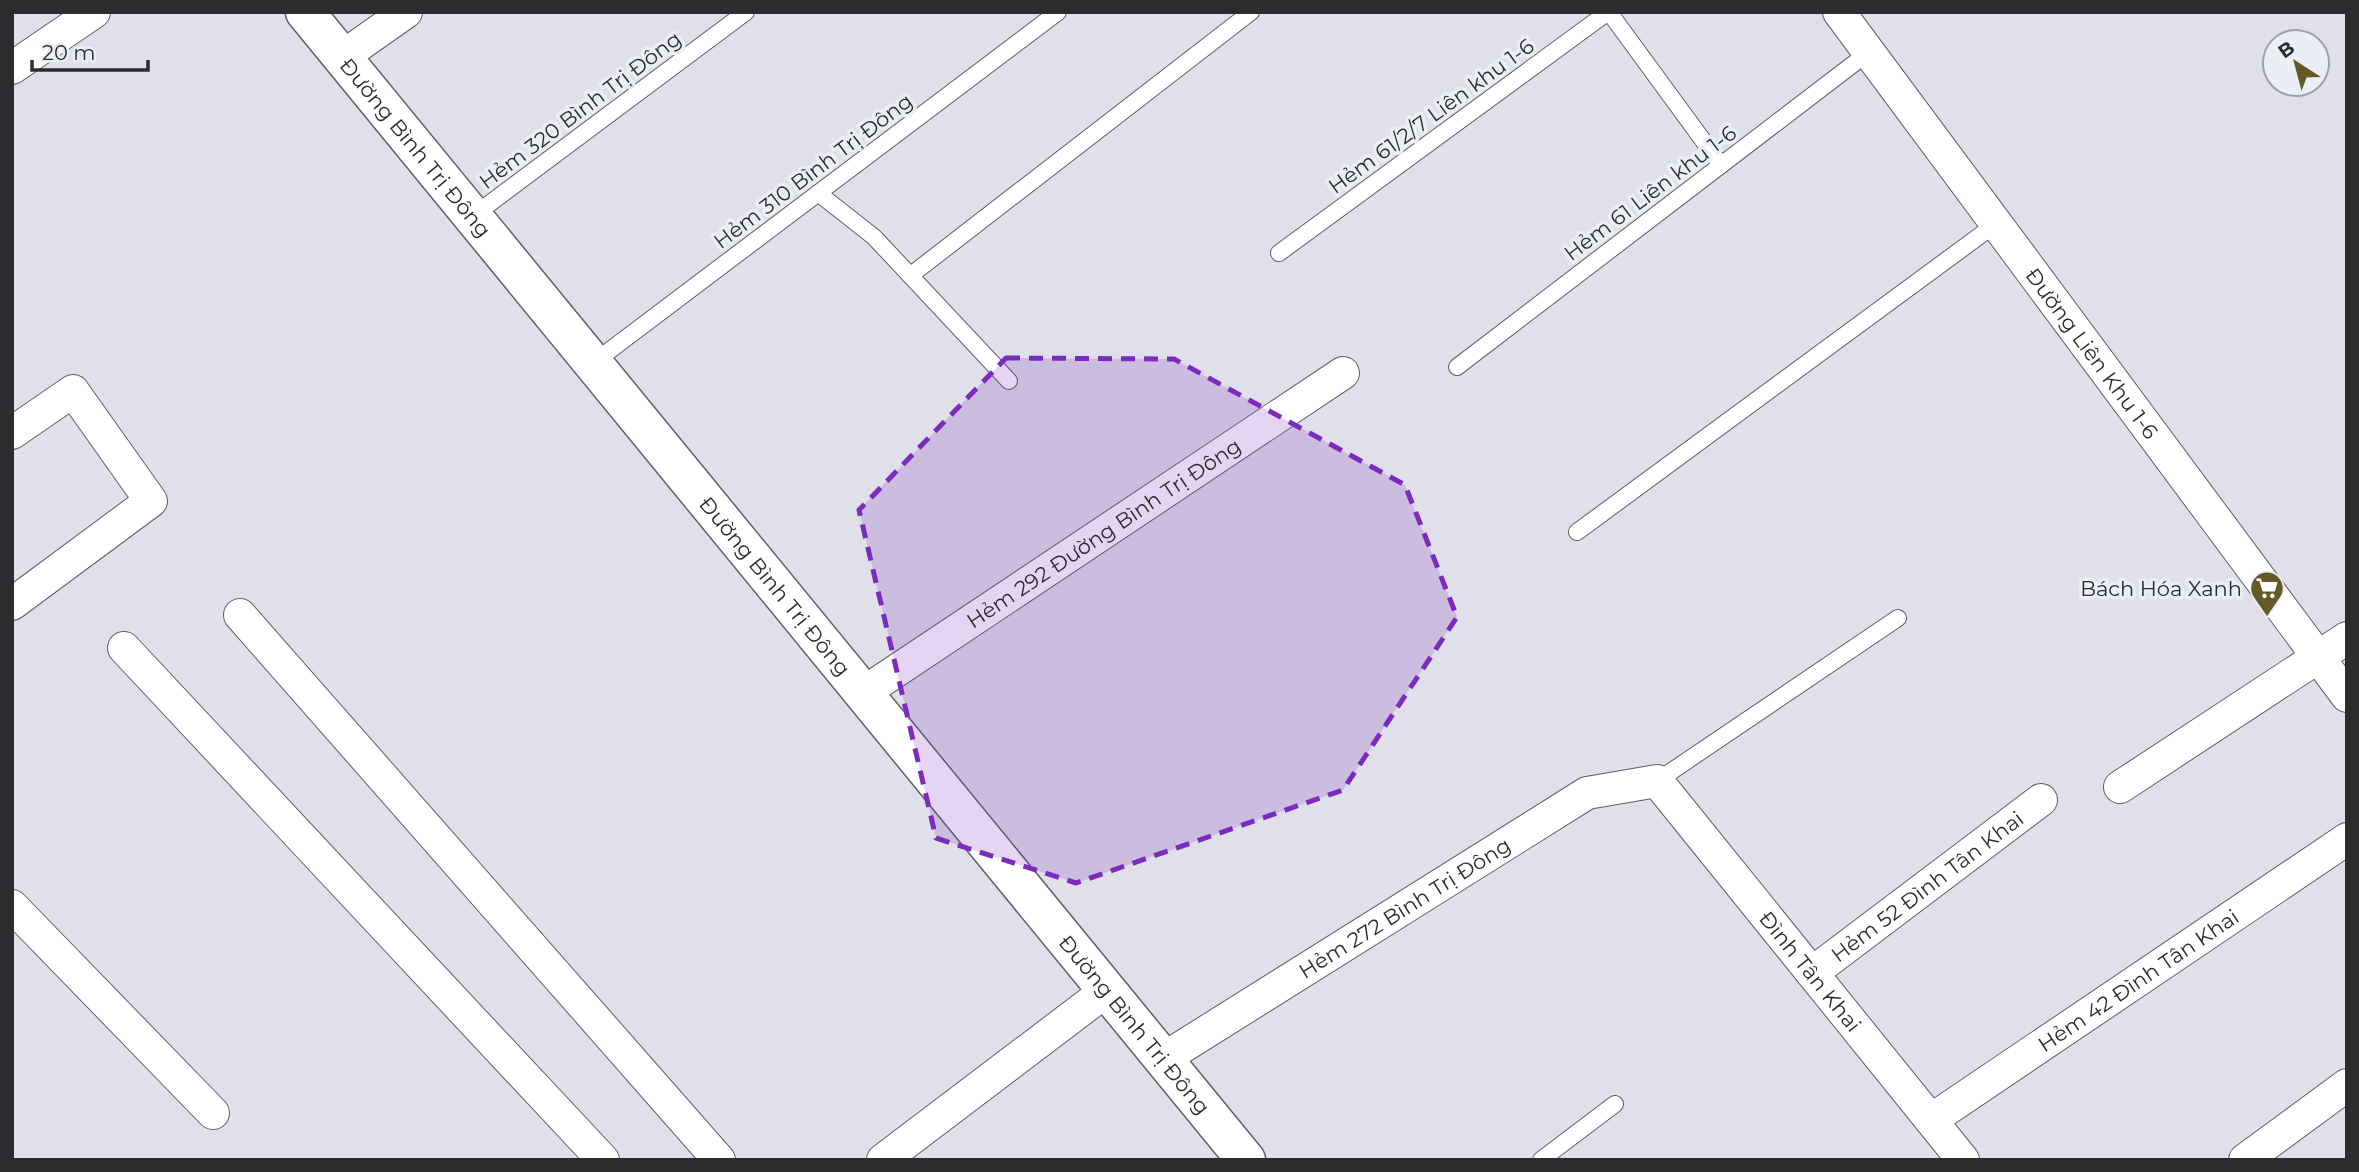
<svg xmlns="http://www.w3.org/2000/svg" width="2359" height="1172" viewBox="0 0 2359 1172" font-family="Montserrat,sans-serif">
<style>
.lines{fill:none;stroke-linecap:round;stroke-linejoin:round}
.lane-casing{stroke:#5e6067;stroke-width:18}
.street-casing{stroke:#5e6067;stroke-width:34}
.secondary-casing{stroke:#5e6067;stroke-width:41}
.lane{stroke:#fff;stroke-width:16}
.street{stroke:#fff;stroke-width:32}
.secondary{stroke:#fff;stroke-width:38}
.marked{fill:#7b2cbf;fill-opacity:0.2;stroke:#7b2cbf;stroke-width:5;stroke-dasharray:14 9;stroke-linejoin:round}
.labels{text-anchor:middle;dominant-baseline:central;stroke-width:7;stroke-linejoin:round;paint-order:stroke}
.street-label{font-size:21px;fill:#2c2c2f;stroke:#eceef6}
.poi-label{font-size:21px;fill:#2c2c2f;stroke:#eceef6;text-anchor:end}
</style>
<rect width="100%" height="100%" fill="#dfe0e9"/>
<g class="lines">
<g class="lane-casing">
<g id="lane">
<path d="M 1609,12 L 1721,165"/>
<path d="M 818,193 L 874,237 L 1009,381"/>
<path d="M 473,216 L 746,12"/>
<path d="M 1279,253 L 1608,12"/>
<path d="M 911,275 L 1251,12"/>
<path d="M 593,363 L 1058,12"/>
<path d="M 1457,367 L 1869,52"/>
<path d="M 1577,532 L 1997,223"/>
<path d="M 1657,781 L 1898,618"/>
<path d="M 1541,1160 L 1615,1104"/>
</g>
</g>
<g class="street-casing">
<g id="street">
<path id="s1" d="M 1839,12 L 2347,696"/>
<path d="M 342,57 L 406,12"/>
<path d="M 12,68 L 94,12"/>
<path d="M 12,433 L 73,391 L 151,501 L 12,604"/>
<path d="M 240,615 L 719,1160"/>
<path d="M 124,648 L 603,1160"/>
<path id="s2" d="M 863,693 L 1343,373"/>
<path d="M 2120,787 L 2347,638"/>
<path d="M 12,906 L 213,1113"/>
<path id="s3" d="M 1812,973 L 2041,800"/>
<path id="s4" d="M 1163,1059 L 1587,793 L 1657,781 L 1963,1160"/>
<path id="s5" d="M 1931,1120 L 2347,839"/>
<path d="M 883,1160 L 1106,991"/>
<path d="M 2245,1160 L 2347,1085"/>
</g>
</g>
<g class="secondary-casing">
<g id="secondary">
<path id="s6" d="M 305,12 L 1246,1160"/>
</g>
</g>
<use href="#lane" class="lane"/>
<use href="#street" class="street"/>
<use href="#secondary" class="secondary"/>
</g>
<path class="marked" d="M 1006,358 L 1174,359 L 1405,485 L 1457,617 L 1343,790 L 1076,883 L 936,838 L 859,510 Z"/>
<defs>
<g id="supermarket-pin" transform="scale(1.75)"><path d="M0 17L-7.5 6A9.5 9.5 0 1 1 7.5 6Z" fill="#655a26" stroke="#eceef6"/><path d="M-6-5.5h2.5l.6 2H6L4.5 2H-2.5L-4.4-4H-6ZM-1.5 3.2a1.3 1.3 0 1 0 .1 0ZM3 3.2a1.3 1.3 0 1 0 .1 0Z" fill="#fff"/></g>
</defs>
<g fill-rule="evenodd">
<use href="#supermarket-pin" x="2267" y="588"/>
</g>
<g class="labels">
<g class="street-label">
<text transform="translate(580 110) rotate(-37)">Hẻm 320 Bình Trị Đông</text>
<text transform="translate(1431 116) rotate(-36)">Hẻm 61/2/7 Liên khu 1-6</text>
<text stroke="none"><textPath href="#s6" startOffset="175">Đường Bình Trị Đông</textPath></text>
<text transform="translate(813 171) rotate(-37)">Hẻm 310 Bình Trị Đông</text>
<text transform="translate(1650 193) rotate(-37)">Hẻm 61 Liên khu 1-6</text>
<text stroke="none"><textPath href="#s1" startOffset="425">Đường Liên Khu 1-6</textPath></text>
<text stroke="none"><textPath href="#s2" startOffset="289">Hẻm 292 Đường Bình Trị Đông</textPath></text>
<text stroke="none"><textPath href="#s6" startOffset="742">Đường Bình Trị Đông</textPath></text>
<text stroke="none"><textPath href="#s3" startOffset="144">Hẻm 52 Đình Tân Khai</textPath></text>
<text stroke="none"><textPath href="#s4" startOffset="285">Hẻm 272 Bình Trị Đông</textPath></text>
<text stroke="none"><textPath href="#s4" startOffset="816">Đình Tân Khai</textPath></text>
<text stroke="none"><textPath href="#s5" startOffset="250">Hẻm 42 Đình Tân Khai</textPath></text>
<text stroke="none"><textPath href="#s6" startOffset="1309">Đường Bình Trị Đông</textPath></text>
</g>
<g class="poi-label">
<text x="2242" y="588">Bách Hóa Xanh</text>
</g>
</g>
<rect width="2359" height="1172" fill="none" stroke="#2c2c2f" stroke-width="28"/>
<g transform="translate(2296 63) rotate(324)"><circle r="33" fill="#eceef6" stroke="#9fa0a6" stroke-width="2"/>
<path d="M0-5L12 26L0 18L-12 26Z" fill="#655a26"/>
<text y="-10" font-size="19" font-weight="bold" text-anchor="middle" fill="#2c2c2f">B</text>
</g>
<path d="M32 60v10h116v-10" fill="none" stroke="#2c2c2f" stroke-width="3.5"/>
<text x="42" y="60" font-size="21" fill="#2c2c2f" stroke="#eceef6" stroke-width="5" paint-order="stroke">20 m</text>
</svg>
